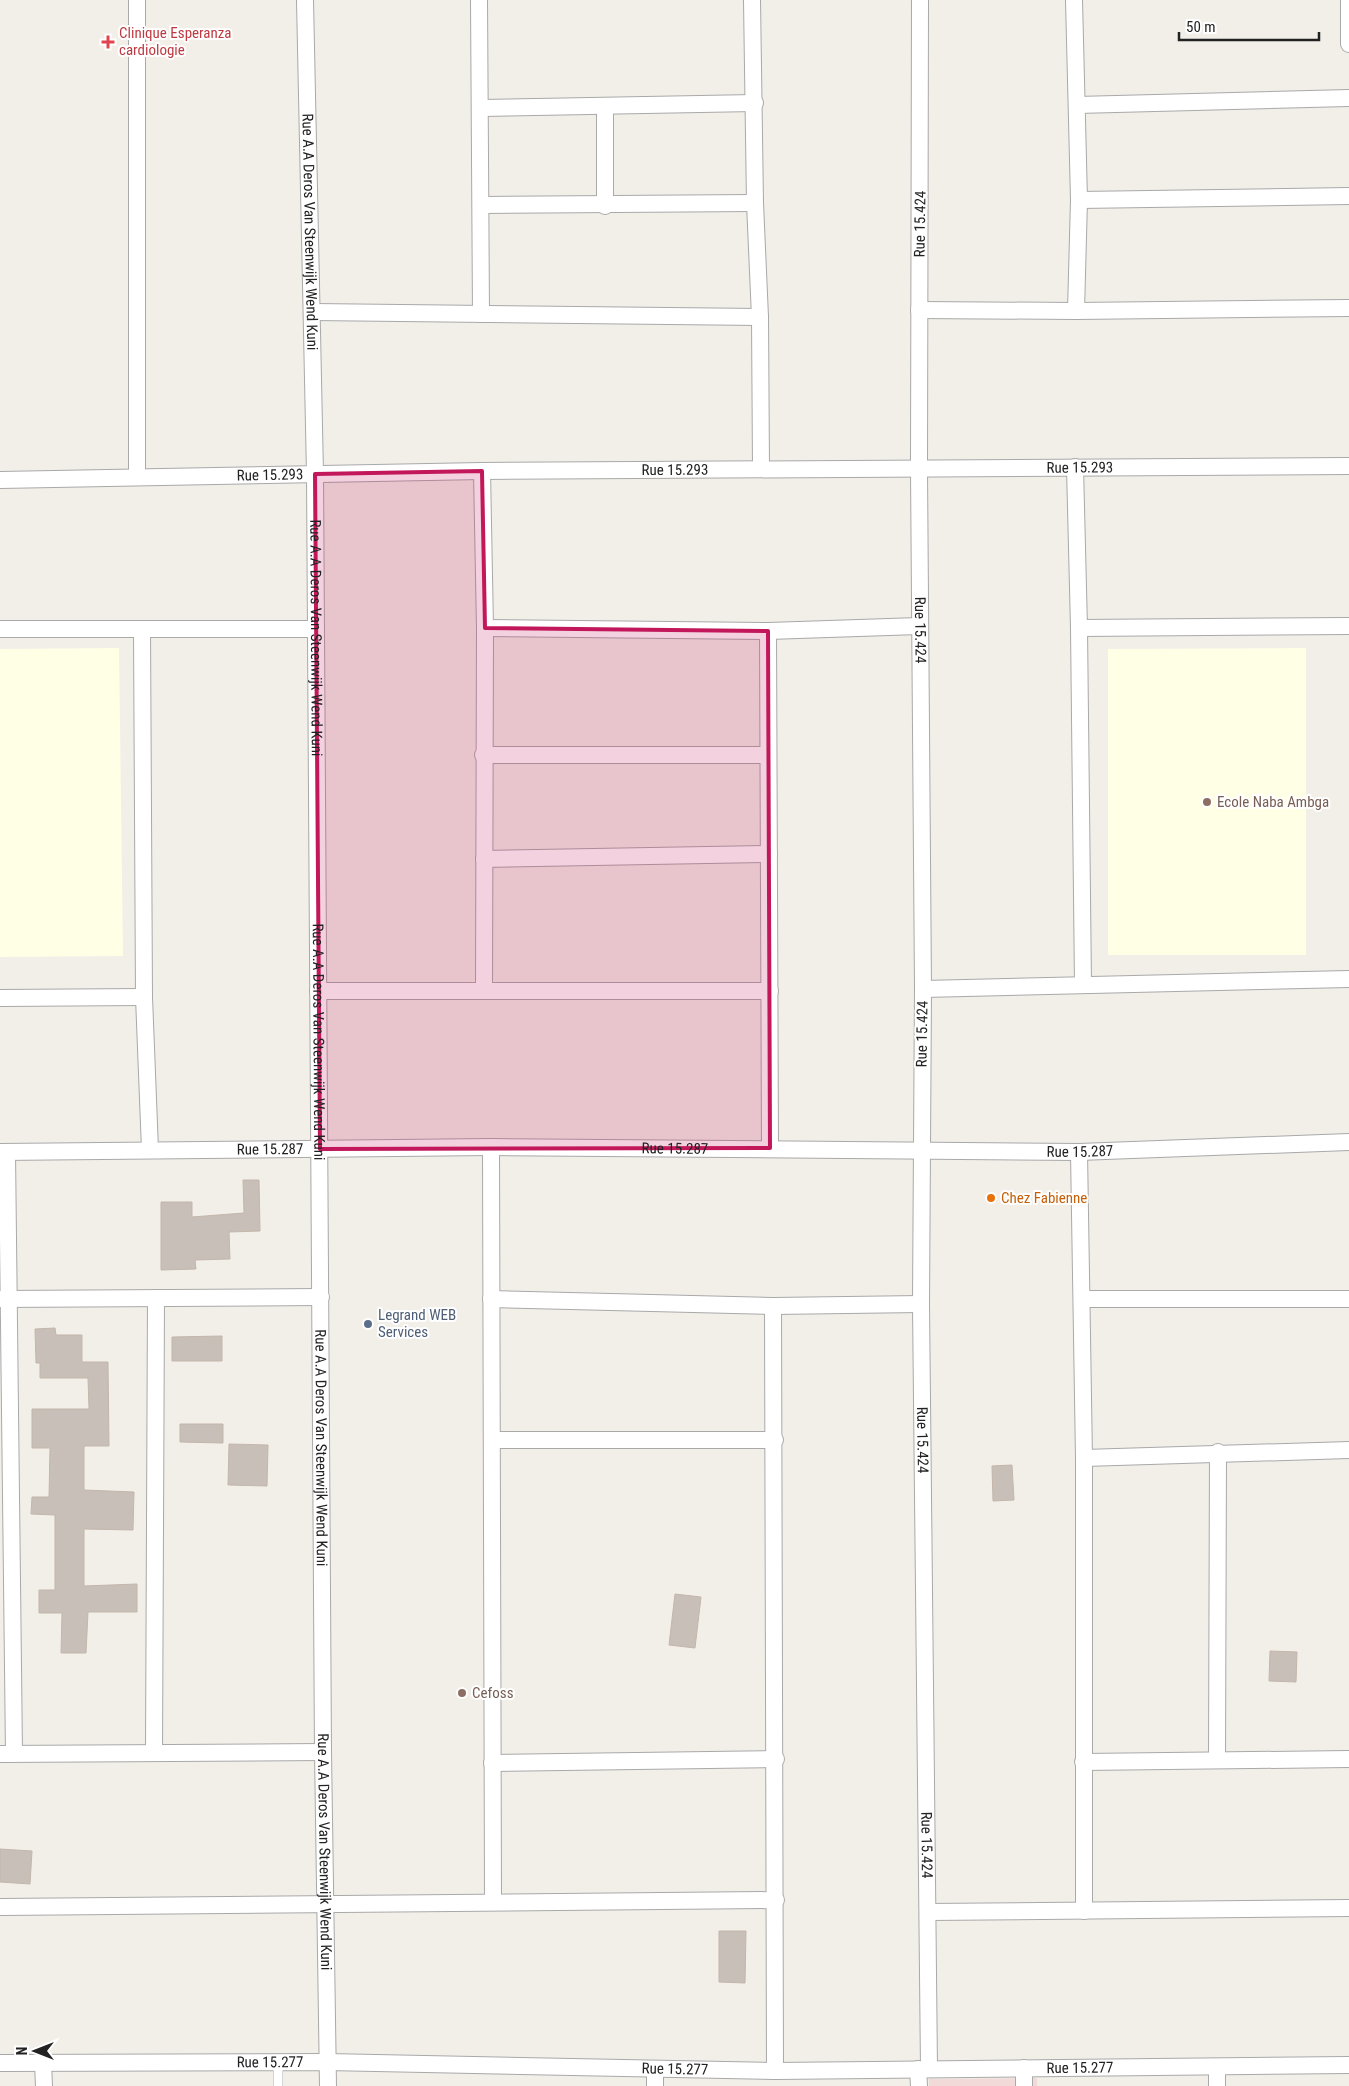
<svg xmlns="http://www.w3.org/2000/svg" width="1349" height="2086" viewBox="0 0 1349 2086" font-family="'Roboto Condensed',sans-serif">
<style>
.commercial{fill:#f2dad9}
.education{fill:#ffffe5}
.building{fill:#c7bfb8;stroke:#c4b6ab}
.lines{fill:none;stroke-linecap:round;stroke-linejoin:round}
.service-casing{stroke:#a9a9a9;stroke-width:10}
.minor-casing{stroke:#a9a9a9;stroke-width:18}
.service{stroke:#fff;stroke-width:9}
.minor{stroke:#fff;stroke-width:16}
.marked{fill:#c2185b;fill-opacity:0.2;stroke:#c2185b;stroke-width:4;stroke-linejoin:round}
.health-dot{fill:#e0444e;stroke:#fff;stroke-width:2}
.education-dot{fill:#8d6e63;stroke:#fff;stroke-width:2}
.food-dot{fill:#e8710a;stroke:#fff;stroke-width:2}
.service-dot{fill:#5c6f8a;stroke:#fff;stroke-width:2}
.labels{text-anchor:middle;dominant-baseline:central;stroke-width:4;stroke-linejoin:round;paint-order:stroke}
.health-label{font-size:15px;fill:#be3a42;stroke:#fff;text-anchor:start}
.street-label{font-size:15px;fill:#222;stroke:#fff}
.education-label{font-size:15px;fill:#785e54;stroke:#fff;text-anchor:start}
.food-label{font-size:15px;fill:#c56008;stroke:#fff;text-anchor:start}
.service-label{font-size:15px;fill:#4e5e75;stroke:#fff;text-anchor:start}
</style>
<rect width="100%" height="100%" fill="#f2efe9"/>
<path class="commercial" d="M 1037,2078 L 1037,2086 L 929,2086 L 929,2079 Z"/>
<g class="education">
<path d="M 119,648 L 123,956 L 0,957 L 0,649 Z"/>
<path d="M 1306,648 L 1306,955 L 1108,955 L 1108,649 Z"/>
</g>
<g class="building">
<path d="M 243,1180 L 259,1180 L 260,1231 L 229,1232 L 230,1259 L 195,1260 L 196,1269 L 161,1270 L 161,1202 L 192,1202 L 192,1217 L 244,1213 Z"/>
<path d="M 55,1328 L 56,1335 L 82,1335 L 82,1362 L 108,1362 L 109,1446 L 84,1446 L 84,1490 L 134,1492 L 133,1530 L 84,1529 L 84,1586 L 137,1584 L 137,1612 L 88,1612 L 86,1653 L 61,1653 L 62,1613 L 39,1613 L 39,1590 L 55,1590 L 55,1515 L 31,1514 L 32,1497 L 49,1497 L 50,1448 L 32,1448 L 32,1409 L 89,1409 L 88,1378 L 40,1378 L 40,1363 L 36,1363 L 35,1329 Z"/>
<path d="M 222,1336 L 222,1361 L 172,1361 L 172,1337 Z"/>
<path d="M 180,1424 L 223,1424 L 223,1443 L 180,1442 Z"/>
<path d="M 229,1444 L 268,1445 L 267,1486 L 228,1485 Z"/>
<path d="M 1012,1465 L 1014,1500 L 993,1501 L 992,1466 Z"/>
<path d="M 675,1594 L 701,1597 L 695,1648 L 669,1645 Z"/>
<path d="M 1270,1651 L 1297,1652 L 1296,1682 L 1269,1681 Z"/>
<path d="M 0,1849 L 32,1851 L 30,1884 L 0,1882 Z"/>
<path d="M 719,1931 L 746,1931 L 745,1983 L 719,1982 Z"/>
</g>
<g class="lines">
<g class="service-casing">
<path id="service" d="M 278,2086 L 278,2063"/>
</g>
<g class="minor-casing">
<g id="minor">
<path id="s1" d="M 305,0 L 315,474 L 323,1752 L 328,2086"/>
<path d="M 479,0 L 481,314"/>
<path d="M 752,0 L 755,203 L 760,317 L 761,469"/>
<path id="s2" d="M 920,0 L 919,470 L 923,989 L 921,1304 L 929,2069"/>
<path d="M 1074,0 L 1079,200 L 1076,311"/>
<path d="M 1349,0 L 1349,44"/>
<path d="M 1077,105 L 1349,98"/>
<path d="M 481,108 L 755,103"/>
<path d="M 1079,200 L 1349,196"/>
<path d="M 482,205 L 755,203"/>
<path d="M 605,206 L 605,106"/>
<path d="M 919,310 L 1076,311 L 1349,308"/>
<path d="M 313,312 L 760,317"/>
<path d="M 1075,467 L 1079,628 L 1083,984"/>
<path d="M 482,471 L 485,628 L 484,991"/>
<path d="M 137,477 L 137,0"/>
<path id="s3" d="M 0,480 L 482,471 L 1349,466"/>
<path d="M 485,628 L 768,631 L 919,626"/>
<path d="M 1079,628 L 1349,626"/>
<path d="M 0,629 L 316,629"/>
<path d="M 142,629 L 144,997 L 150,1150"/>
<path d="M 768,631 L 770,1148"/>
<path d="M 483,755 L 767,755"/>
<path d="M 484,859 L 769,854"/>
<path d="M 923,989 L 1349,979"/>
<path d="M 318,991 L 770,991"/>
<path d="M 0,998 L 144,997"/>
<path d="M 491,1147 L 493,1902"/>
<path id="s4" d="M 0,1152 L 491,1147 L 1079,1152 L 1349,1142"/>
<path d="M 7,1152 L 14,1754"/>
<path d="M 1079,1152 L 1084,1458 L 1084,1911"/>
<path d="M 0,1299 L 321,1297"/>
<path d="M 491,1299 L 773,1306 L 921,1304"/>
<path d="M 1083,1299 L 1349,1299"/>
<path d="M 773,1306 L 775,2071"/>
<path d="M 492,1440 L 775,1440"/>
<path d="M 1084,1458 L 1349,1450"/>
<path d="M 154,1753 L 156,1298"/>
<path d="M 0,1754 L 323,1752"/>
<path d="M 1217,1760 L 1218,1452"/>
<path d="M 1083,1762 L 1349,1759"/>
<path d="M 492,1763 L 776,1759"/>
<path d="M 0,1907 L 776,1900"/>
<path d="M 928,1912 L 1349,1908"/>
<path id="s5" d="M 0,2063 L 327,2062 L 775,2071 L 1349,2065"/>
<path d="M 43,2063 L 44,2086"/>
<path d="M 1024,2068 L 1024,2086"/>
<path d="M 655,2069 L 655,2086"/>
<path d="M 918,2069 L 919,2086"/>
<path d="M 1217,2086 L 1217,2067"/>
</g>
</g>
<use href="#service" class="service"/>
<use href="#minor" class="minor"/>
</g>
<path class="marked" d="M 482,471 L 485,628 L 768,631 L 770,1148 L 320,1149 L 315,474 Z"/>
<path class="health-dot" d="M105.5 34.5h5v5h5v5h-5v5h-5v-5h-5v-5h5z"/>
<g class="education-dot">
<circle cx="1207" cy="802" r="5"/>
<circle cx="462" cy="1693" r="5"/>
</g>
<circle class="food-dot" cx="991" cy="1198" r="5"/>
<circle class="service-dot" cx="368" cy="1324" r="5"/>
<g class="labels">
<g class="health-label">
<text x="119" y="33">Clinique Esperanza<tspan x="119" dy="17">cardiologie</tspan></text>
</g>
<g class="street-label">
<text transform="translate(920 224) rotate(-89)">Rue 15.424</text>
<text stroke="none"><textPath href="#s1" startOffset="232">Rue A.A Deros Van Steenwijk Wend Kuni</textPath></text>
<text stroke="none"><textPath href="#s3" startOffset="1080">Rue 15.293</textPath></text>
<text stroke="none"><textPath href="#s3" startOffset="675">Rue 15.293</textPath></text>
<text stroke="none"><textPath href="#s3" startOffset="270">Rue 15.293</textPath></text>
<text stroke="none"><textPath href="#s2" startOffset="630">Rue 15.424</textPath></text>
<text stroke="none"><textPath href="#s1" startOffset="638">Rue A.A Deros Van Steenwijk Wend Kuni</textPath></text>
<text transform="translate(922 1034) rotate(-89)">Rue 15.424</text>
<text stroke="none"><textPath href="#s1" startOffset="1042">Rue A.A Deros Van Steenwijk Wend Kuni</textPath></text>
<text stroke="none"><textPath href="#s4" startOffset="675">Rue 15.287</textPath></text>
<text stroke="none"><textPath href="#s4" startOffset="270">Rue 15.287</textPath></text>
<text stroke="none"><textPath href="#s4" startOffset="1080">Rue 15.287</textPath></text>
<text stroke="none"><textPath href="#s2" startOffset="1440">Rue 15.424</textPath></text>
<text stroke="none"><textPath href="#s1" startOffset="1448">Rue A.A Deros Van Steenwijk Wend Kuni</textPath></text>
<text stroke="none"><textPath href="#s2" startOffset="1845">Rue 15.424</textPath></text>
<text stroke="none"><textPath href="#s1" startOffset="1852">Rue A.A Deros Van Steenwijk Wend Kuni</textPath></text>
<text stroke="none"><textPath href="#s5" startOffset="270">Rue 15.277</textPath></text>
<text stroke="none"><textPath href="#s5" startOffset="1080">Rue 15.277</textPath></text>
<text stroke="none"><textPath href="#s5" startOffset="675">Rue 15.277</textPath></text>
</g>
<g class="education-label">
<text x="1217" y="802">Ecole Naba Ambga</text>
<text x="472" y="1693">Cefoss</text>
</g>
<g class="food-label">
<text x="1001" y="1198">Chez Fabienne</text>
</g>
<g class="service-label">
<text x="378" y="1315">Legrand WEB<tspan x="378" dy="17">Services</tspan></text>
</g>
</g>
<g transform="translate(35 2051) rotate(270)" stroke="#ffffff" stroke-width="4" paint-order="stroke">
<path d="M0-4L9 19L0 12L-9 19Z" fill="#222222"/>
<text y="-8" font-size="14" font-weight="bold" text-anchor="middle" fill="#222222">N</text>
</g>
<path d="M1179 32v8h140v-8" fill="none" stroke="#222222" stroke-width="2.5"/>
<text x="1186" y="32" font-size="15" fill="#222222" stroke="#ffffff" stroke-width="4" paint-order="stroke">50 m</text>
</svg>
